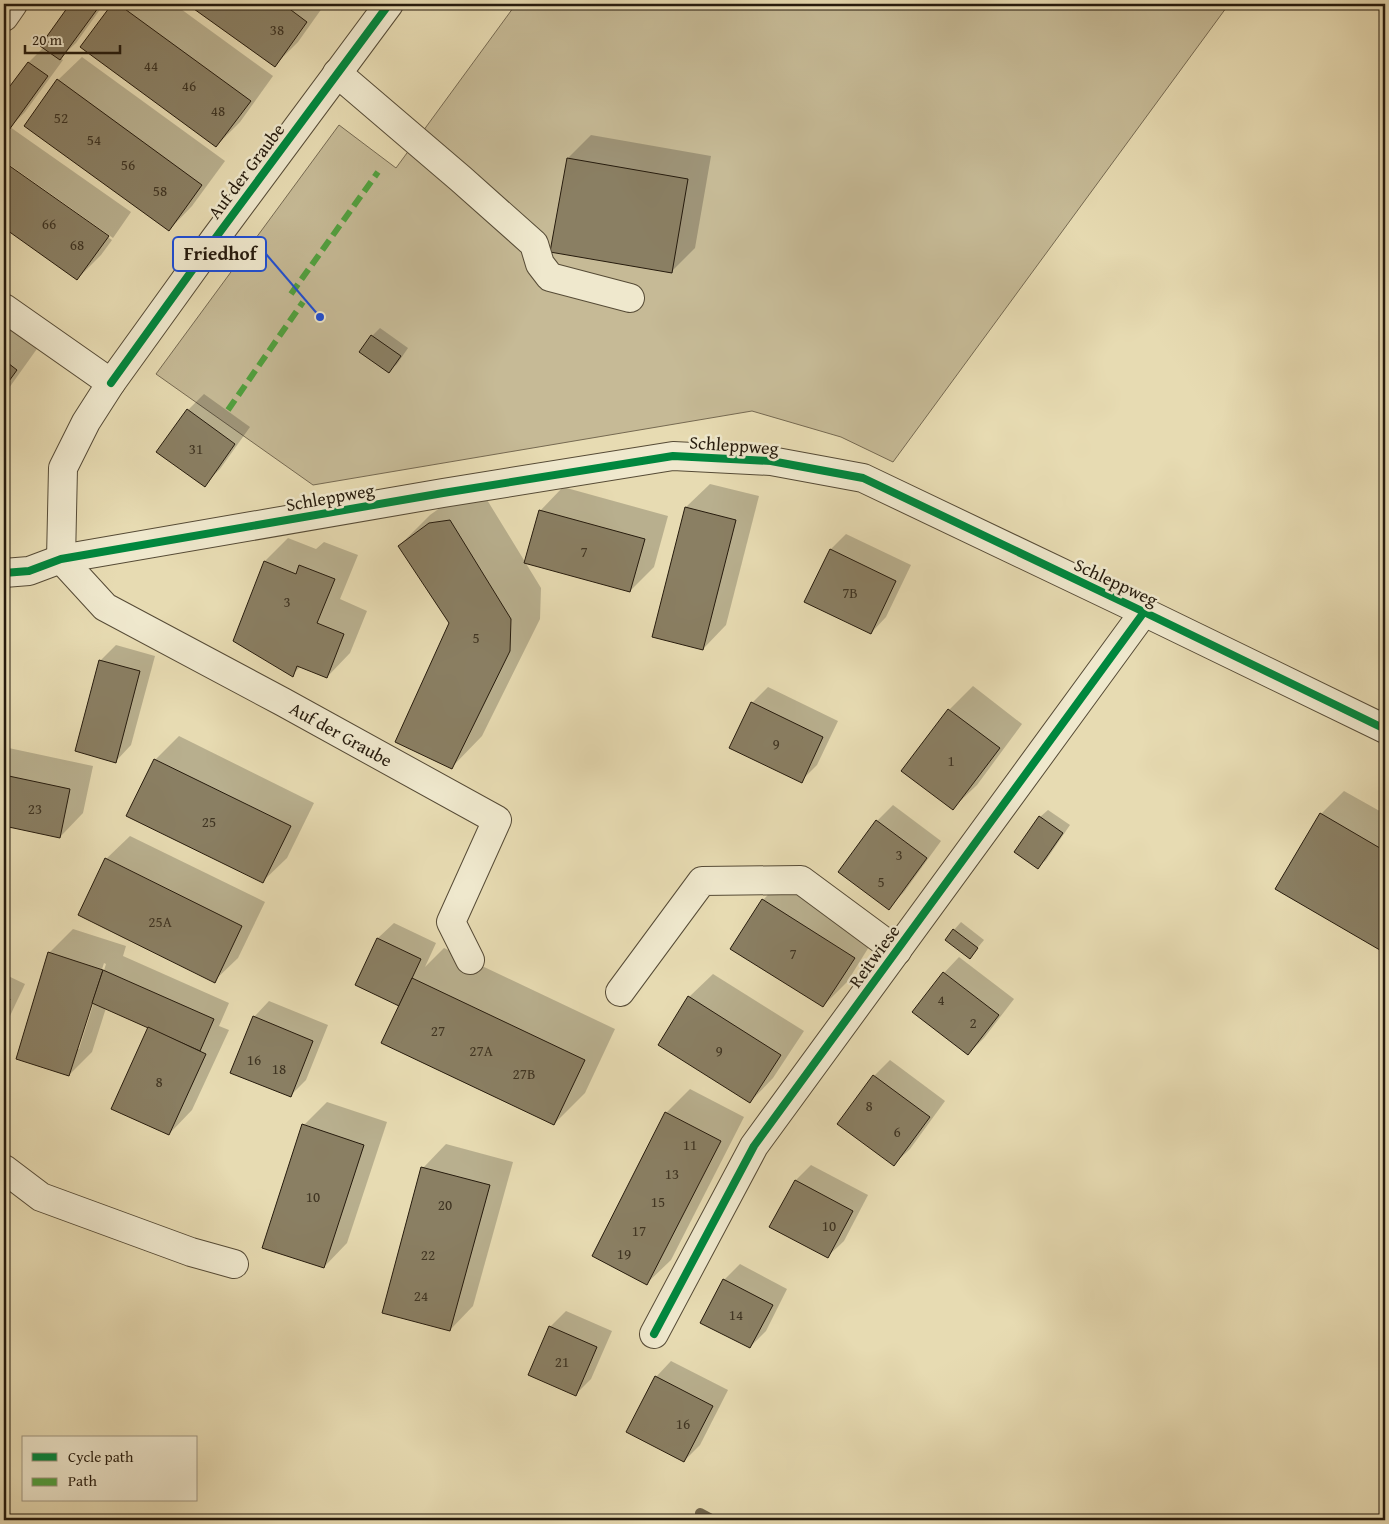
<svg xmlns="http://www.w3.org/2000/svg" width="1389" height="1524" viewBox="0 0 1389 1524" font-family="'Gentium Book Plus',serif">
<style>
.green{fill:#c6ba96;stroke:#766a52}
.shadow{fill:#0003;fill-rule:evenodd}
.lines{fill:none;stroke-linecap:round;stroke-linejoin:round}
.stream{stroke:#72674e;stroke-width:10}
.building{fill:#8a7f63;stroke:#261b0d}
.minor-casing{stroke:#564b36;stroke-width:30}
.minor{stroke:#efe8cd;stroke-width:28}
.quiet{stroke:#50a13e;stroke-width:6;stroke-dasharray:12 6;stroke-linecap:butt}
.cycleway-casing{stroke:#efe8cd;stroke-width:11}
.cycleway{stroke:#00873e;stroke-width:8}
.labels{text-anchor:middle;dominant-baseline:central;stroke-width:5;stroke-linejoin:round;paint-order:stroke}
.number-label{font-size:15px;fill:#3f3422}
.street-label{font-size:18px;fill:#261b0d;stroke:#efe8cd}
.leader{fill:none;stroke:#1d4ed8;stroke-width:2}
.callout-dot{fill:#1d4ed8;stroke:#efe8cd;stroke-width:2}
.callout{fill:#efe8cd;stroke:#1d4ed8;stroke-width:2}
.callout-label{font-size:19px;text-anchor:middle;font-weight:bold;fill:#261b0d}
</style>
<rect width="100%" height="100%" fill="#e7dbb2"/>
<filter id="stains"><feTurbulence type="fractalNoise" baseFrequency=".004" numOctaves="4"/><feColorMatrix values="0 0 0 0 .2 0 0 0 0 .09 0 0 0 0 .02 0 0 0 .5 -.17"/></filter>
<radialGradient id="worn" r=".72"><stop offset=".6" stop-color="#630" stop-opacity="0"/><stop offset="1" stop-color="#630" stop-opacity=".3"/></radialGradient>
<path class="green" d="M 516,4 L 1229,4 L 893,462 L 841,437 L 752,411 L 313,485 L 156,374 L 339,125 L 396,168 Z"/>
<g class="shadow">
<path d="M 72,4 L 104,4 L 76,43 L 60,58 L 63,60 L 25,112 L 10,127 L 131,212 L 113,238 L 4,161 L 4,97 L 28,63 L 44,47 L 41,45 Z"/>
<path d="M 114,4 L 174,4 L 273,76 L 240,122 L 216,146 L 82,47 Z"/>
<path d="M 190,4 L 325,4 L 298,42 L 275,65 Z"/>
<path d="M 82,57 L 225,161 L 192,206 L 169,230 L 58,80 Z"/>
<path d="M 591,135 L 711,156 L 695,248 L 671,272 L 568,158 Z"/>
<path d="M 4,164 L 112,240 L 101,255 L 77,279 L 4,226 Z"/>
<path d="M 4,320 L 39,346 L 4,395 Z"/>
<path d="M 380,328 L 408,348 L 397,364 L 389,371 L 372,336 Z"/>
<path d="M 204,394 L 250,427 L 220,469 L 204,485 L 188,410 Z"/>
<path d="M 710,484 L 759,496 L 726,625 L 703,649 L 654,636 L 686,507 Z"/>
<path d="M 563,487 L 668,516 L 654,567 L 630,591 L 540,511 Z"/>
<path d="M 481,490 L 541,588 L 540,619 L 482,736 L 452,767 L 450,623 L 399,546 L 430,515 L 461,493 Z"/>
<path d="M 846,534 L 911,565 L 886,617 L 871,633 L 831,549 Z"/>
<path d="M 288,538 L 316,549 L 324,542 L 358,555 L 340,599 L 367,611 L 350,653 L 327,677 L 301,666 L 292,675 L 235,640 L 265,561 Z"/>
<path d="M 116,645 L 155,656 L 131,745 L 116,761 L 100,661 Z"/>
<path d="M 973,686 L 1022,724 L 977,785 L 953,808 L 949,710 Z"/>
<path d="M 768,687 L 838,721 L 817,765 L 801,781 L 752,703 Z"/>
<path d="M 179,736 L 314,803 L 287,858 L 263,881 L 128,815 L 155,760 Z"/>
<path d="M 4,747 L 93,766 L 83,813 L 60,837 L 4,825 Z"/>
<path d="M 1344,791 L 1385,814 L 1385,951 L 1277,889 L 1321,814 Z"/>
<path d="M 893,805 L 941,841 L 904,892 L 889,908 L 877,821 Z"/>
<path d="M 1048,810 L 1070,825 L 1046,860 L 1038,867 L 1040,817 Z"/>
<path d="M 130,836 L 265,902 L 238,958 L 214,981 L 106,859 Z"/>
<path d="M 786,876 L 877,934 L 847,982 L 823,1006 L 732,949 L 763,900 Z"/>
<path d="M 961,922 L 984,940 L 970,957 L 954,930 Z"/>
<path d="M 394,923 L 436,943 L 425,967 L 444,948 L 615,1029 L 585,1093 L 554,1124 L 403,1001 L 356,984 L 378,938 Z"/>
<path d="M 73,929 L 126,946 L 123,956 L 229,1003 L 219,1026 L 229,1030 L 192,1110 L 169,1134 L 150,1027 L 106,1008 L 92,1052 L 69,1075 L 49,953 ZM 104,963 L 106,964 L 79,1049 L 76,1049 Z"/>
<path d="M 959,957 L 1014,999 L 984,1038 L 968,1054 L 944,973 Z"/>
<path d="M 4,974 L 25,984 L 9,1018 L 4,1024 Z"/>
<path d="M 713,974 L 804,1031 L 773,1078 L 750,1102 L 689,997 Z"/>
<path d="M 269,1001 L 328,1025 L 306,1080 L 290,1096 L 254,1017 Z"/>
<path d="M 890,1060 L 945,1101 L 910,1149 L 894,1164 L 874,1076 Z"/>
<path d="M 690,1089 L 744,1117 L 671,1260 L 647,1283 L 666,1113 Z"/>
<path d="M 327,1102 L 387,1122 L 347,1243 L 324,1267 L 304,1125 Z"/>
<path d="M 446,1144 L 513,1162 L 473,1306 L 450,1330 L 423,1168 Z"/>
<path d="M 811,1165 L 868,1195 L 844,1241 L 828,1256 L 796,1180 Z"/>
<path d="M 740,1264 L 787,1289 L 766,1331 L 750,1347 L 724,1280 Z"/>
<path d="M 566,1311 L 612,1331 L 591,1379 L 575,1395 L 550,1327 Z"/>
<path d="M 671,1361 L 728,1390 L 700,1445 L 684,1461 L 656,1377 Z"/>
</g>
<g class="lines">
<path class="stream" d="M 700,1513 L 713,1520"/>
</g>
<g class="building">
<path d="M 70,4 L 101,4 L 60,60 L 40,46 Z"/>
<path d="M 112,4 L 118,4 L 251,101 L 216,147 L 80,47 Z"/>
<path d="M 187,4 L 283,4 L 307,22 L 275,67 Z"/>
<path d="M 28,62 L 48,76 L 9,130 L 4,126 L 4,94 Z"/>
<path d="M 57,79 L 202,185 L 169,231 L 24,126 Z"/>
<path d="M 567,158 L 688,179 L 672,273 L 550,252 Z"/>
<path d="M 4,162 L 109,236 L 77,280 L 4,228 Z"/>
<path d="M 371,335 L 401,356 L 389,373 L 359,352 Z"/>
<path d="M 4,360 L 17,370 L 4,388 Z"/>
<path d="M 187,409 L 235,444 L 205,487 L 156,452 Z"/>
<path d="M 685,507 L 736,520 L 703,650 L 652,637 Z"/>
<path d="M 539,510 L 645,539 L 630,592 L 524,563 Z"/>
<path d="M 450,520 L 511,619 L 510,651 L 452,769 L 395,742 L 449,623 L 398,546 L 429,523 Z"/>
<path d="M 830,549 L 896,581 L 871,634 L 804,602 Z"/>
<path d="M 264,561 L 296,574 L 299,565 L 335,579 L 317,623 L 344,634 L 327,678 L 297,666 L 293,677 L 233,641 Z"/>
<path d="M 99,660 L 140,671 L 116,763 L 75,751 Z"/>
<path d="M 751,702 L 823,737 L 802,783 L 729,748 Z"/>
<path d="M 948,709 L 1000,748 L 953,810 L 901,771 Z"/>
<path d="M 154,759 L 291,826 L 263,883 L 126,816 Z"/>
<path d="M 4,775 L 70,789 L 60,838 L 4,826 Z"/>
<path d="M 1320,813 L 1385,851 L 1385,953 L 1275,889 Z"/>
<path d="M 1039,816 L 1063,833 L 1038,869 L 1014,852 Z"/>
<path d="M 876,820 L 927,858 L 889,910 L 838,872 Z"/>
<path d="M 105,858 L 242,926 L 215,983 L 78,915 Z"/>
<path d="M 762,899 L 855,958 L 823,1007 L 730,949 Z"/>
<path d="M 953,929 L 978,948 L 970,959 L 945,940 Z"/>
<path d="M 377,938 L 421,959 L 399,1006 L 355,985 Z"/>
<path d="M 48,952 L 103,970 L 69,1076 L 16,1059 Z"/>
<path d="M 103,970 L 214,1019 L 200,1051 L 92,1003 Z"/>
<path d="M 943,972 L 999,1015 L 968,1055 L 912,1012 Z"/>
<path d="M 412,978 L 585,1060 L 554,1125 L 381,1043 Z"/>
<path d="M 688,996 L 781,1055 L 750,1103 L 658,1045 Z"/>
<path d="M 4,997 L 10,999 L 4,1013 Z"/>
<path d="M 253,1016 L 313,1041 L 291,1097 L 230,1073 Z"/>
<path d="M 148,1027 L 206,1054 L 169,1135 L 111,1109 Z"/>
<path d="M 873,1075 L 930,1117 L 894,1166 L 837,1124 Z"/>
<path d="M 665,1112 L 721,1141 L 647,1285 L 592,1256 Z"/>
<path d="M 302,1124 L 364,1145 L 324,1268 L 262,1248 Z"/>
<path d="M 421,1167 L 490,1185 L 450,1331 L 382,1313 Z"/>
<path d="M 795,1180 L 853,1211 L 828,1258 L 769,1227 Z"/>
<path d="M 723,1279 L 773,1305 L 750,1348 L 700,1323 Z"/>
<path d="M 549,1326 L 597,1347 L 576,1396 L 528,1375 Z"/>
<path d="M 655,1376 L 713,1406 L 684,1462 L 626,1432 Z"/>
</g>
<g class="lines">
<g class="minor-casing">
<g id="minor">
<path d="M 389,4 L 214,240 L 111,383 L 86,422 L 63,468 L 61,559 L 105,607 L 283,702 L 497,820 L 451,922 L 470,960"/>
<path d="M 4,17 L 13,4"/>
<path d="M 337,73 L 461,179 L 534,244 L 540,264 L 550,277 L 630,298"/>
<path d="M 4,308 L 111,383"/>
<path d="M 4,573 L 29,571 L 61,559 L 443,493 L 673,456 L 771,461 L 863,478 L 1144,612 L 1385,729"/>
<path d="M 620,992 L 702,881 L 801,880 L 897,951"/>
<path d="M 4,1169 L 41,1197 L 191,1252 L 234,1264"/>
<path d="M 654,1334 L 754,1146 L 1144,612"/>
</g>
</g>
<use href="#minor" class="minor"/>
<g class="quiet">
<path d="M 291,294 L 378,172"/>
<path d="M 228,410 L 303,302"/>
</g>
<g class="cycleway-casing">
<g id="cycleway">
<path d="M 111,383 L 214,240 L 389,4"/>
<path d="M 4,573 L 29,571 L 61,559 L 443,493 L 673,456 L 771,461 L 863,478 L 1144,612 L 1385,729"/>
<path d="M 654,1334 L 754,1146 L 1144,612"/>
</g>
</g>
<use href="#cycleway" class="cycleway"/>
</g>
<g class="labels">
<g class="number-label">
<text x="277" y="29">38</text>
<text x="151" y="65">44</text>
<text x="189" y="85">46</text>
<text x="218" y="110">48</text>
<text x="61" y="117">52</text>
<text x="94" y="139">54</text>
<text x="128" y="164">56</text>
<text x="160" y="190">58</text>
<text x="49" y="223">66</text>
<text x="77" y="244">68</text>
<text x="196" y="448">31</text>
<text x="584" y="551">7</text>
<text x="850" y="592">7B</text>
<text x="287" y="601">3</text>
<text x="476" y="637">5</text>
<text x="776" y="743">9</text>
<text x="951" y="760">1</text>
<text x="35" y="808">23</text>
<text x="209" y="821">25</text>
<text x="899" y="854">3</text>
<text x="881" y="881">5</text>
<text x="160" y="921">25A</text>
<text x="793" y="953">7</text>
<text x="941" y="999">4</text>
<text x="973" y="1022">2</text>
<text x="438" y="1030">27</text>
<text x="481" y="1050">27A</text>
<text x="719" y="1050">9</text>
<text x="254" y="1059">16</text>
<text x="279" y="1068">18</text>
<text x="524" y="1073">27B</text>
<text x="159" y="1081">8</text>
<text x="869" y="1105">8</text>
<text x="897" y="1131">6</text>
<text x="690" y="1144">11</text>
<text x="672" y="1173">13</text>
<text x="313" y="1196">10</text>
<text x="658" y="1201">15</text>
<text x="445" y="1204">20</text>
<text x="829" y="1225">10</text>
<text x="639" y="1230">17</text>
<text x="624" y="1253">19</text>
<text x="428" y="1254">22</text>
<text x="421" y="1295">24</text>
<text x="736" y="1314">14</text>
<text x="562" y="1361">21</text>
<text x="683" y="1423">16</text>
</g>
<g class="street-label">
<text transform="translate(246 171) rotate(-53)">Auf der Graube</text>
<text transform="translate(734 445) rotate(4)">Schleppweg</text>
<text transform="translate(330 497) rotate(-10)">Schleppweg</text>
<text transform="translate(1116 582) rotate(25)">Schleppweg</text>
<text transform="translate(341 734) rotate(29)">Auf der Graube</text>
<text transform="translate(874 956) rotate(-54)">Reitwiese</text>
</g>
</g>
<path class="leader" d="M320 317L266 254"/>
<circle class="callout-dot" cx="320" cy="317" r="5"/>
<rect class="callout" x="173" y="237" width="93" height="34" rx="5"/>
<g class="callout-label">
<text x="220" y="260">Friedhof</text>
</g>
<rect width="1389" height="1524" fill="none" stroke="#e7dbb2" stroke-width="20"/>
<rect x="5" y="5" width="1379" height="1514" fill="none" stroke="#261b0d" stroke-width="2.5"/>
<rect x="10" y="10" width="1369" height="1504" fill="none" stroke="#261b0d"/>
<rect x="22" y="1436" width="175" height="65" fill="#efe8cd" stroke="#9f9680"/>
<rect x="32" y="1453" width="25" height="8" fill="#00873e" stroke="#9f9680"/>
<text x="68" y="1462" font-size="15" fill="#261b0d">Cycle path</text>
<rect x="32" y="1478" width="25" height="8" fill="#50a13e" stroke="#9f9680"/>
<text x="68" y="1486" font-size="15" fill="#261b0d">Path</text>
<path d="M25 45v8h95v-8" fill="none" stroke="#261b0d" stroke-width="2.5"/>
<text x="32" y="45" font-size="15" fill="#261b0d" stroke="#efe8cd" stroke-width="4" paint-order="stroke">20 m</text>
<rect width="100%" height="100%" filter="url(#stains)"/>
<rect width="100%" height="100%" fill="url(#worn)"/>
</svg>
